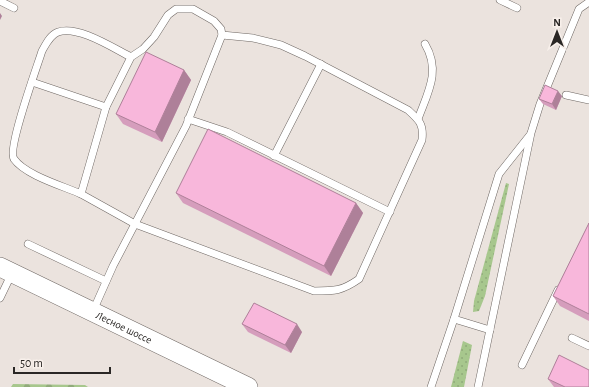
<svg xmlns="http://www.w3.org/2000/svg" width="589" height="387" viewBox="0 0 589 387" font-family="'Alegreya Sans',sans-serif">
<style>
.grass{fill:url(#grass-dots)}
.forest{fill:url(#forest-firs)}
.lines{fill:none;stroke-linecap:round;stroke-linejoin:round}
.lane-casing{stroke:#6e6763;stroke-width:8}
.secondary-casing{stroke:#6e6763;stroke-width:20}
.lane{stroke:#fff;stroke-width:7}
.secondary{stroke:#fff;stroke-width:19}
.wall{fill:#d59dbc}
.shaded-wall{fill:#ae8099}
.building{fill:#f8b7db;stroke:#ae8099}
.labels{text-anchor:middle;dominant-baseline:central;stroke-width:3;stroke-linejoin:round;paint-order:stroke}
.street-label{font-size:11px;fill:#2a2725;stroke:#f8f0eb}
</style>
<defs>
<pattern id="grass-dots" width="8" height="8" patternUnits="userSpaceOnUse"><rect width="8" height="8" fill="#a7c78d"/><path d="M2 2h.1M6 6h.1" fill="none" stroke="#90ab7a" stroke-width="1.8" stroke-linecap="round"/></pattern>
<pattern id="forest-firs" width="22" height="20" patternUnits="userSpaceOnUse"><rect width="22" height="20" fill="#a7c78d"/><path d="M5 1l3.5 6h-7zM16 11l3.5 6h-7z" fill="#90ab7a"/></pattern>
</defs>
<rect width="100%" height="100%" fill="#ebe3de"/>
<g class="grass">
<path d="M 506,183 L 509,184 L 485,296 L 479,311 L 473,312 L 474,301 Z"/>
<path d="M 463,341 L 472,345 L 464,387 L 451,387 Z"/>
</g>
<path class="forest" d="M 13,384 L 85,385 L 88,387 L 11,387 Z"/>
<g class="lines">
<g class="lane-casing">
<g id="lane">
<path d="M 500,0 L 517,8"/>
<path d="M 0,1 L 14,8"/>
<path d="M 32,82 L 106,107"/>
<path d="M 566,95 L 589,100"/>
<path d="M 188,119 L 227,132 L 390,212"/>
<path d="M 418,119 C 428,92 441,71 425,44"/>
<path d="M 274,156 L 321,64"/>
<path d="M 81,194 L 135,224 L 314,291 C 335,291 342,291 359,279 L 422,140 C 424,124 419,120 408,110 L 305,56 L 281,45 L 253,38 L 222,35"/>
<path d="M 28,244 L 106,281"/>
<path d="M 0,298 L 12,273"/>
<path d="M 93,311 L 113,266 L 186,126 L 222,35 L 221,29 L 214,21 L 193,9 L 176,9 L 168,15 L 154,37 L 143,49 L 131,57 L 106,107 L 81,194 C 63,186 25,175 14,159 C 7,149 37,67 42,51 C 46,44 50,35 58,32 C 78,25 113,48 131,57"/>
<path d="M 454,319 L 490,330"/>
<path d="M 572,338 L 589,346"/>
<path d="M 522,365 L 558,290"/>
<path d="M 431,387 L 454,319 L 499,174 L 530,135"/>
<path d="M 478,387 L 531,133 L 540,104 L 579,9 L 589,2"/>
</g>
</g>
<g class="secondary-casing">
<g id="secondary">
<path id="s1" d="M 0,267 L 248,387"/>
</g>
</g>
<use href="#lane" class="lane"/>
<use href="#secondary" class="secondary"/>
</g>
<g class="wall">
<path d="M 184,70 L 191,80 L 162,142 L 123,124 L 116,114 Z"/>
<path d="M 562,96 L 556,110 L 543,104 L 539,99 Z"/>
<path d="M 176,193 L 356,203 L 363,213 L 331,276 L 183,203 Z"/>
<path d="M 589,223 L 589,321 L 560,306 L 553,296 Z"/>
<path d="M 242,324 L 302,332 L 291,353 L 248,332 Z"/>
<path d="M 548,379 L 589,387 L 554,387 Z"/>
</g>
<g class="shaded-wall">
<path d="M 0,13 L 2,16 L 0,20 Z"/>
<path d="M 184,70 L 191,80 L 162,142 L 155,132 Z"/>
<path d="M 558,91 L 562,96 L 556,110 L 552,104 Z"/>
<path d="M 356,203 L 363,213 L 331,276 L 324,266 Z"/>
<path d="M 297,324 L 302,332 L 291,353 L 285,345 Z"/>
</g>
<g class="building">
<path d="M 146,52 L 184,70 L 155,132 L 116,114 Z"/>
<path d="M 545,85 L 558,91 L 552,104 L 539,99 Z"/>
<path d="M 208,129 L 356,203 L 324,266 L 176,193 Z"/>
<path d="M 589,223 L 589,314 L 553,296 Z"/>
<path d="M 254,303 L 297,324 L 285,345 L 242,324 Z"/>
<path d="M 559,355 L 589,370 L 589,387 L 565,387 L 548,379 Z"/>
</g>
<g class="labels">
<g class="street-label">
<text stroke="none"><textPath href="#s1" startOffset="138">Лесное шоссе</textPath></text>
</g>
</g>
<g transform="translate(557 32)" stroke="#f8f0eb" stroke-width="3" paint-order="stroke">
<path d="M0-3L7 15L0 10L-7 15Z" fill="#2a2725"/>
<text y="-6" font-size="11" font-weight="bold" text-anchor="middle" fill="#2a2725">N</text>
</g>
<path d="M14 367v6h96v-6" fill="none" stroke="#2a2725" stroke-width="2"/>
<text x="20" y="367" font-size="12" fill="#2a2725" stroke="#f8f0eb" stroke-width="3" paint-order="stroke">50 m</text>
</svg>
